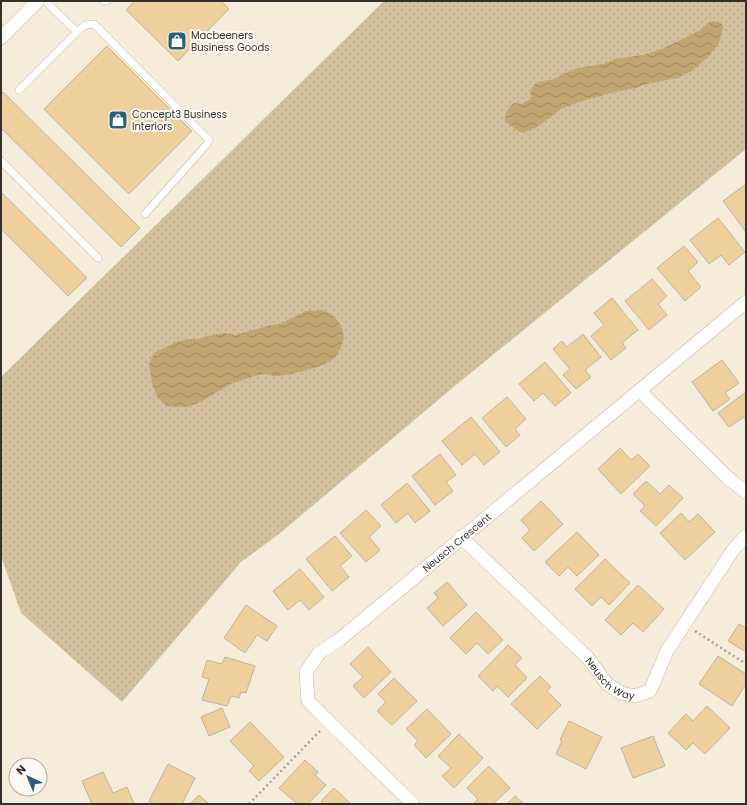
<svg xmlns="http://www.w3.org/2000/svg" width="747" height="805" viewBox="0 0 747 805" font-family="Poppins,sans-serif">
<style>
.grass{fill:url(#grass-dots)}
.water{fill:url(#water-waves)}
.building{fill:#edd09b;stroke:#bcb3a2}
.lines{fill:none;stroke-linecap:round;stroke-linejoin:round}
.service-casing{stroke:#c4baa9;stroke-width:8}
.minor-casing{stroke:#c4baa9;stroke-width:14}
.path{stroke:#a9a295;stroke-width:2.5;stroke-dasharray:2 3;stroke-linecap:butt}
.service{stroke:#fff;stroke-width:7}
.minor{stroke:#fff;stroke-width:13}
.labels{text-anchor:middle;dominant-baseline:central;stroke-width:4;stroke-linejoin:round;paint-order:stroke}
.poi-label{font-size:10px;fill:#332f29;stroke:#fefaf3;text-anchor:start}
.street-label{font-size:10px;fill:#332f29;stroke:#fefaf3}
</style>
<defs>
<pattern id="grass-dots" width="8" height="8" patternUnits="userSpaceOnUse"><rect width="8" height="8" fill="#d3c09e"/><path d="M2 2h.1M6 6h.1" fill="none" stroke="#b6a588" stroke-width="1.8" stroke-linecap="round"/></pattern>
<pattern id="water-waves" width="16" height="10" patternUnits="userSpaceOnUse"><rect width="16" height="10" fill="#c2a672"/><path d="M0 5q4-4 8 0t8 0" fill="none" stroke="#9e885e"/></pattern>
</defs>
<rect width="100%" height="100%" fill="#f6ecda"/>
<path class="grass" d="M 384,1 L 746,1 L 746,149 L 456,385 L 279,534 L 241,562 L 122,702 L 21,613 L 1,556 L 1,377 Z"/>
<g class="water">
<path d="M 714,21 L 721,23 L 723,27 L 719,43 L 708,57 L 692,71 L 677,78 L 643,85 L 636,88 L 611,93 L 579,102 L 561,109 L 537,127 L 523,133 L 518,131 L 505,121 C 505,113 508,108 514,103 L 522,104 L 532,98 L 530,93 L 532,88 L 535,84 L 542,81 L 552,80 L 567,72 L 578,68 L 604,64 L 614,59 L 643,55 L 662,49 L 699,31 L 708,23 Z"/>
<path d="M 321,310 C 331,312 339,319 342,329 C 344,334 344,339 342,344 C 340,350 337,357 330,361 C 317,369 293,374 278,376 C 274,377 270,374 266,374 C 261,374 256,375 251,377 C 243,380 233,382 226,387 C 212,394 200,405 185,407 C 179,407 173,406 167,406 L 158,398 L 153,387 L 149,364 L 154,353 L 176,342 L 188,339 L 199,339 L 208,336 L 224,333 L 236,335 L 246,332 L 268,326 L 280,324 L 306,311 Z"/>
</g>
<g class="building">
<path d="M 135,1 L 221,1 L 229,9 L 178,61 L 126,10 Z"/>
<path d="M 107,46 L 192,131 L 129,194 L 44,109 Z"/>
<path d="M 3,92 L 140,228 L 121,247 L 1,128 L 1,94 Z"/>
<path d="M 746,184 L 746,232 L 723,201 Z"/>
<path d="M 1,192 L 87,278 L 68,296 L 1,229 Z"/>
<path d="M 718,218 L 745,252 L 729,265 L 721,255 L 709,264 L 690,240 Z"/>
<path d="M 684,246 L 698,262 L 688,271 L 701,287 L 685,301 L 657,268 Z"/>
<path d="M 652,279 L 667,296 L 658,304 L 667,315 L 649,330 L 625,301 Z"/>
<path d="M 612,298 L 638,330 L 622,343 L 626,348 L 611,360 L 591,336 L 604,325 L 594,313 Z"/>
<path d="M 583,334 L 601,357 L 585,370 L 591,377 L 576,389 L 563,375 L 570,369 L 553,349 L 562,341 L 567,347 Z"/>
<path d="M 722,360 L 739,383 L 725,393 L 730,399 L 713,411 L 692,382 Z"/>
<path d="M 545,362 L 571,393 L 555,406 L 543,393 L 534,401 L 519,384 Z"/>
<path d="M 746,392 L 746,420 L 744,417 L 729,427 L 718,413 Z"/>
<path d="M 507,397 L 526,419 L 515,429 L 520,435 L 506,447 L 482,418 Z"/>
<path d="M 471,417 L 500,452 L 484,465 L 475,454 L 462,465 L 442,441 Z"/>
<path d="M 620,448 L 631,460 L 638,454 L 650,466 L 621,494 L 598,469 Z"/>
<path d="M 440,454 L 456,475 L 446,482 L 453,491 L 435,505 L 412,476 Z"/>
<path d="M 646,481 L 660,494 L 669,485 L 683,498 L 656,526 L 640,511 L 645,506 L 633,494 Z"/>
<path d="M 407,483 L 430,511 L 415,523 L 408,513 L 396,523 L 381,505 Z"/>
<path d="M 541,501 L 563,524 L 534,551 L 522,538 L 530,530 L 521,520 Z"/>
<path d="M 366,510 L 381,526 L 369,537 L 380,550 L 366,562 L 340,533 Z"/>
<path d="M 681,513 L 689,522 L 698,514 L 715,532 L 685,560 L 660,533 Z"/>
<path d="M 577,532 L 599,555 L 577,576 L 568,567 L 559,576 L 545,562 Z"/>
<path d="M 335,536 L 352,556 L 340,566 L 349,577 L 332,591 L 306,559 Z"/>
<path d="M 605,559 L 630,583 L 609,605 L 601,597 L 592,606 L 575,589 Z"/>
<path d="M 300,569 L 324,597 L 309,610 L 300,600 L 288,610 L 273,591 Z"/>
<path d="M 447,582 L 467,605 L 443,626 L 427,608 L 438,598 L 434,593 Z"/>
<path d="M 638,585 L 664,609 L 643,632 L 633,623 L 621,635 L 605,620 Z"/>
<path d="M 246,605 L 277,626 L 267,641 L 257,635 L 245,653 L 224,638 Z"/>
<path d="M 476,612 L 503,640 L 488,654 L 477,643 L 466,654 L 450,638 Z"/>
<path d="M 739,624 L 746,628 L 746,652 L 728,641 Z"/>
<path d="M 508,645 L 522,658 L 515,665 L 527,678 L 508,697 L 497,686 L 493,691 L 478,676 Z"/>
<path d="M 368,647 L 391,672 L 364,698 L 353,686 L 363,677 L 350,664 Z"/>
<path d="M 718,656 L 746,674 L 746,684 L 732,706 L 699,684 Z"/>
<path d="M 225,657 L 255,666 L 246,693 L 241,692 L 239,698 L 231,696 L 227,706 L 202,700 L 209,679 L 202,677 L 207,660 L 222,664 Z"/>
<path d="M 540,676 L 551,687 L 547,691 L 561,705 L 537,729 L 511,704 Z"/>
<path d="M 394,678 L 417,701 L 392,725 L 377,711 L 386,702 L 378,694 Z"/>
<path d="M 707,706 L 730,728 L 705,754 L 693,743 L 686,750 L 668,733 L 686,714 L 693,721 Z"/>
<path d="M 222,708 L 230,727 L 209,736 L 201,717 Z"/>
<path d="M 427,709 L 451,734 L 426,758 L 414,745 L 418,741 L 406,729 Z"/>
<path d="M 569,721 L 602,737 L 586,769 L 556,754 L 562,741 L 560,740 Z"/>
<path d="M 250,722 L 284,757 L 259,781 L 249,771 L 254,766 L 230,741 Z"/>
<path d="M 459,734 L 483,758 L 454,788 L 442,776 L 451,768 L 438,756 Z"/>
<path d="M 653,736 L 665,766 L 633,778 L 621,748 Z"/>
<path d="M 305,760 L 318,772 L 315,775 L 326,785 L 308,804 L 297,804 L 279,788 Z"/>
<path d="M 168,764 L 195,778 L 182,804 L 155,804 L 149,801 Z"/>
<path d="M 489,766 L 510,788 L 493,804 L 473,804 L 478,799 L 467,788 Z"/>
<path d="M 103,772 L 113,793 L 127,787 L 134,804 L 92,804 L 82,781 Z"/>
<path d="M 334,788 L 350,803 L 350,804 L 324,804 L 321,801 Z"/>
<path d="M 199,795 L 209,804 L 190,804 Z"/>
<path d="M 515,796 L 524,804 L 507,804 Z"/>
</g>
<g class="lines">
<g class="service-casing">
<g id="service">
<path d="M 104,1 L 106,1"/>
<path d="M 77,32 L 85,25 L 94,24 L 209,140 L 207,144 L 145,214"/>
<path d="M 19,90 L 77,32 L 45,1"/>
<path d="M 1,161 L 98,258"/>
</g>
</g>
<g class="minor-casing">
<g id="minor">
<path d="M 1,38 L 38,1"/>
<path d="M 640,391 L 728,478 L 746,492"/>
<path id="s1" d="M 461,537 L 588,658 L 607,684 L 621,693 L 635,696 L 650,691 L 667,651 L 733,550 L 746,536"/>
<path id="s2" d="M 413,804 L 329,722 L 308,701 L 306,672 L 319,653 L 339,640 L 746,302"/>
</g>
</g>
<g class="path">
<path d="M 695,631 L 746,664"/>
<path d="M 249,804 L 320,731"/>
</g>
<use href="#service" class="service"/>
<use href="#minor" class="minor"/>
</g>
<defs>
<g id="shop-square" transform="scale(1)"><rect x="-9" y="-9" width="18" height="18" rx="4" fill="#28607a" stroke="#fefaf3"/><path d="M-5-2.5h2.3a2.7 3.5 0 0 1 5.4 0H5L5.5 6h-11ZM-1.5-2.5h3a1.5 2.3 0 0 0-3 0Z" fill="#fff"/></g>
</defs>
<g fill-rule="evenodd">
<use href="#shop-square" x="177" y="41"/>
<use href="#shop-square" x="118" y="120"/>
</g>
<g class="labels">
<g class="poi-label">
<text x="191" y="35">Macbeeners<tspan x="191" dy="12">Business Goods</tspan></text>
<text x="132" y="114">Concept3 Business<tspan x="132" dy="12">Interiors</tspan></text>
</g>
<g class="street-label">
<text stroke="none"><textPath href="#s2" startOffset="376">Neusch Crescent</textPath></text>
<text stroke="none"><textPath href="#s1" startOffset="207">Neusch Way</textPath></text>
</g>
</g>
<rect width="747" height="805" fill="none" stroke="#332f29" stroke-width="4"/>
<g transform="translate(28 777) rotate(316)"><circle r="19" fill="#fefaf3" stroke="#ada9a2"/>
<path d="M0-3L7 15L0 10L-7 15Z" fill="#28607a"/>
<text y="-6" font-size="11" font-weight="bold" text-anchor="middle" fill="#332f29">N</text>
</g>
</svg>
